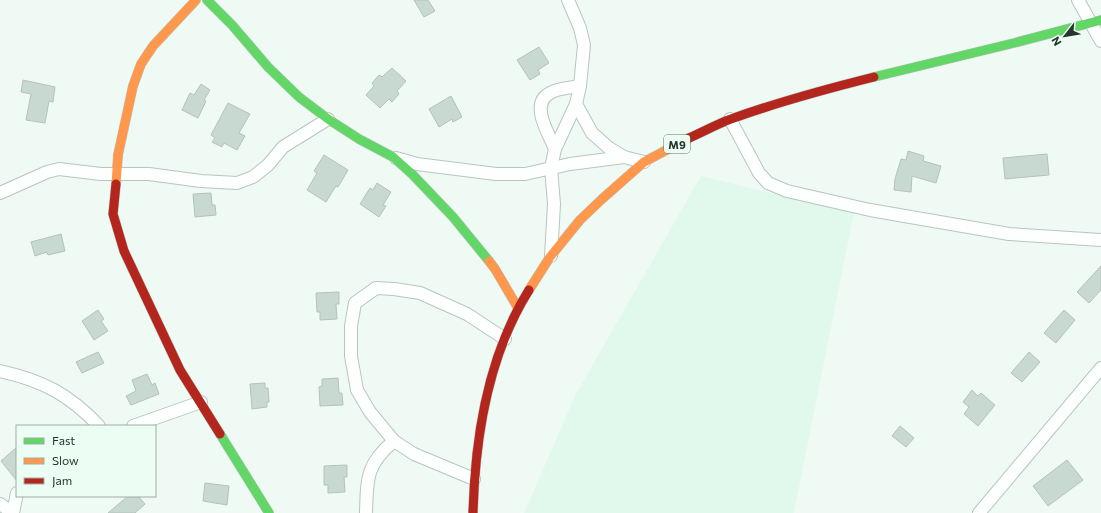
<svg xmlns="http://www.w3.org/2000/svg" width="1101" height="513" viewBox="0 0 1101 513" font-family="Commissioner,sans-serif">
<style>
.built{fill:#e0f9ec}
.building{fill:#c8d9d1;stroke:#b7c1bc}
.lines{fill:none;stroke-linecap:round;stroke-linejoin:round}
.street-casing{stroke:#bac5bf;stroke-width:14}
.fast-casing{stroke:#bac5bf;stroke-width:10}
.slow-casing{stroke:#bac5bf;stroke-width:10}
.jam-casing{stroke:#bac5bf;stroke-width:10}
.street{stroke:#fdfefe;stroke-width:12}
.fast{stroke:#63d668;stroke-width:9}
.slow{stroke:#ff974d;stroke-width:9}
.jam{stroke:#b3261e;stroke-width:9}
.labels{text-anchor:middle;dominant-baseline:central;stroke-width:3.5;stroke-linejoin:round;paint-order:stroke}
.shield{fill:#ecfef4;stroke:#637169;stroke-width:1}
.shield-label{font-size:11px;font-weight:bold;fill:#28342e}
</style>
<rect width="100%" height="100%" fill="#f0faf5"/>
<path class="built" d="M 701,176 L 854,213 L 794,513 L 524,513 L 576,394 Z"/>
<g class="building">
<path d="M 414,0 L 428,0 L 435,11 L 424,17 Z"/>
<path d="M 539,47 L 549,63 L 538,70 L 540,74 L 530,80 L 517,60 Z"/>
<path d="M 392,68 L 406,81 L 397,91 L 399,94 L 392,102 L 389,99 L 380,108 L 366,95 L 374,86 L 372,83 L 379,75 L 382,77 Z"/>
<path d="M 23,80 L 55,87 L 53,102 L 49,101 L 45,123 L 26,120 L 31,94 L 21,92 Z"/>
<path d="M 201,84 L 210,90 L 204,100 L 206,101 L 198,118 L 182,110 L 190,93 L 194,95 Z"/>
<path d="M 451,96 L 462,117 L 453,122 L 452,119 L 439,127 L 429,109 Z"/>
<path d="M 228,103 L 250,114 L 239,133 L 245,136 L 237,150 L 224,143 L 222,147 L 212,142 L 215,138 L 211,135 Z"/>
<path d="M 908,151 L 924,156 L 923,161 L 941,166 L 936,183 L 912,176 L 911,192 L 894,190 L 895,179 L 901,159 L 906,160 Z"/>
<path d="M 1047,154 L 1049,175 L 1005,179 L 1003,158 Z"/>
<path d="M 324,155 L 348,170 L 338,187 L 336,186 L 326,202 L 307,190 L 317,173 L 314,171 Z"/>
<path d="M 377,183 L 391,192 L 383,205 L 386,206 L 379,217 L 360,204 L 370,188 L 373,190 Z"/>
<path d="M 211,193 L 212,205 L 215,205 L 216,215 L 195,217 L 193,194 Z"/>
<path d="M 61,234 L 65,251 L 48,255 L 47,252 L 35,256 L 31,242 Z"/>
<path d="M 1101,266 L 1101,290 L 1089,303 L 1077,292 Z"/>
<path d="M 339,292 L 339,304 L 336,304 L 337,319 L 320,320 L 320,312 L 317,312 L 316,293 Z"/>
<path d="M 98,310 L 104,319 L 101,321 L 108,331 L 94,340 L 82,321 Z"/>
<path d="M 1064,310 L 1075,320 L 1056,343 L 1044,333 Z"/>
<path d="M 98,352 L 104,363 L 82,373 L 76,362 Z"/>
<path d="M 1029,352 L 1040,362 L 1022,382 L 1011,373 Z"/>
<path d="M 147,374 L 152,385 L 155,383 L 159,394 L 131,405 L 126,396 L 136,391 L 132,380 Z"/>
<path d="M 338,378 L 339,393 L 342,393 L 343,405 L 320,406 L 319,387 L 322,386 L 322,379 Z"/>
<path d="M 265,383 L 265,388 L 268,388 L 269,402 L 267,402 L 267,407 L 252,409 L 250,384 Z"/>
<path d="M 972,390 L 978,396 L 981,393 L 995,405 L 978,426 L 964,414 L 969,407 L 963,402 Z"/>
<path d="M 900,426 L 914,438 L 906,447 L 892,436 Z"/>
<path d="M 17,447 L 17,481 L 1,461 Z"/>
<path d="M 1067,460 L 1083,480 L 1048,506 L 1033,486 Z"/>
<path d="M 347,465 L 347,477 L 344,477 L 345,492 L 328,493 L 328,485 L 324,485 L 324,466 Z"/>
<path d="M 205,483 L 229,486 L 227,505 L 203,501 Z"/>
<path d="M 128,496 L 138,496 L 145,504 L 135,513 L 108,513 Z"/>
</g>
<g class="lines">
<g class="street-casing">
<g id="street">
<path d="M 1078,0 L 1101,41"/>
<path d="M 576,104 L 592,133 L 609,148 L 624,157"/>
<path d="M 730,119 L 759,173 L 768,183 L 787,191 L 870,210 L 1009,234 L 1101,240"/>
<path d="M 555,149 C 549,134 529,104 550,93 C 558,88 570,88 580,86"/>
<path d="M 396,158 L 417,164 L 496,174 L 525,174 L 570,164 L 624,157 L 644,162"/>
<path d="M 0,193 L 47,172 L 59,169 L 101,174 L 149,174 L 201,181 L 237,183 L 253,177 L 268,165 L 283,147 L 328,119"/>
<path d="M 551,256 L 554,204 L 551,168 L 555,149 L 576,104 L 580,86 L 584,45 L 580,28 L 568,0"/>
<path d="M 0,371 C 42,380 70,395 99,426"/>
<path d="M 133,426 L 201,402"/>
<path d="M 474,479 L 414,454 L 394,441 L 370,412 L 357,390 L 351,356 L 351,326 L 355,303 L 376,288 L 394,289 L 420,293 L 467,314 L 505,339"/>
<path d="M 0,504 L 13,513"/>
<path d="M 13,513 L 17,493"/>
<path d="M 366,513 C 367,479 366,464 394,441"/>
<path d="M 979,513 L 1101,368"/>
</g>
</g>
<g class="fast-casing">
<g id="fast">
<path d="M 207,0 L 232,25 L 268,67 L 299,97 L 328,119 L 359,139 L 393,157 L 412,174 L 453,217 L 489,261"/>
<path d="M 874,77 L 1014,43 L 1101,20"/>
<path d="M 220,434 L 269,513"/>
</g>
</g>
<g class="slow-casing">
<g id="slow">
<path d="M 116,184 L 118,155 L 133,86 L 141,64 L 153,46 L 196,0"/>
<path d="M 489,261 L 495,269 L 518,308"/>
<path d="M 529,290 L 550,257 L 580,220 L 602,199 L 644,162 L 689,138"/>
</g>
</g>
<g class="jam-casing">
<g id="jam">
<path d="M 689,138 C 703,132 717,124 731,119 C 778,102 826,89 874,77"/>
<path d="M 116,184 L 113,214 L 124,251 L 180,370 L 220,434"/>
<path d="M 473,513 C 475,437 488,355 529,290"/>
</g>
</g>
<use href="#street" class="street"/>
<use href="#fast" class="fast"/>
<use href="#slow" class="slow"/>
<use href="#jam" class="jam"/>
</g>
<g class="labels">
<rect class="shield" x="664" y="135" width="26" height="18" rx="3"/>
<g class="shield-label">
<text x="677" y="144">M9</text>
</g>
</g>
<rect x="16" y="425" width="140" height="72" fill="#ecfef4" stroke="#9eada5"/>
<rect x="24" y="438" width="20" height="6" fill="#63d668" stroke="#9eada5"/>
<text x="52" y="445" font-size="12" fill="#28342e">Fast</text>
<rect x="24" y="458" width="20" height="6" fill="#ff974d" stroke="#9eada5"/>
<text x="52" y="465" font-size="12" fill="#28342e">Slow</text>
<rect x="24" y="478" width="20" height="6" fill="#b3261e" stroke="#9eada5"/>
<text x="52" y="485" font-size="12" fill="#28342e">Jam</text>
<g transform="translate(1065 36) rotate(239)" stroke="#ecfef4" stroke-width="3" paint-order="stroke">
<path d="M0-3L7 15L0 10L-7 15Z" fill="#28342e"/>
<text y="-6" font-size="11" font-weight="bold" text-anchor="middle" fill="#28342e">N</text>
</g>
</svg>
